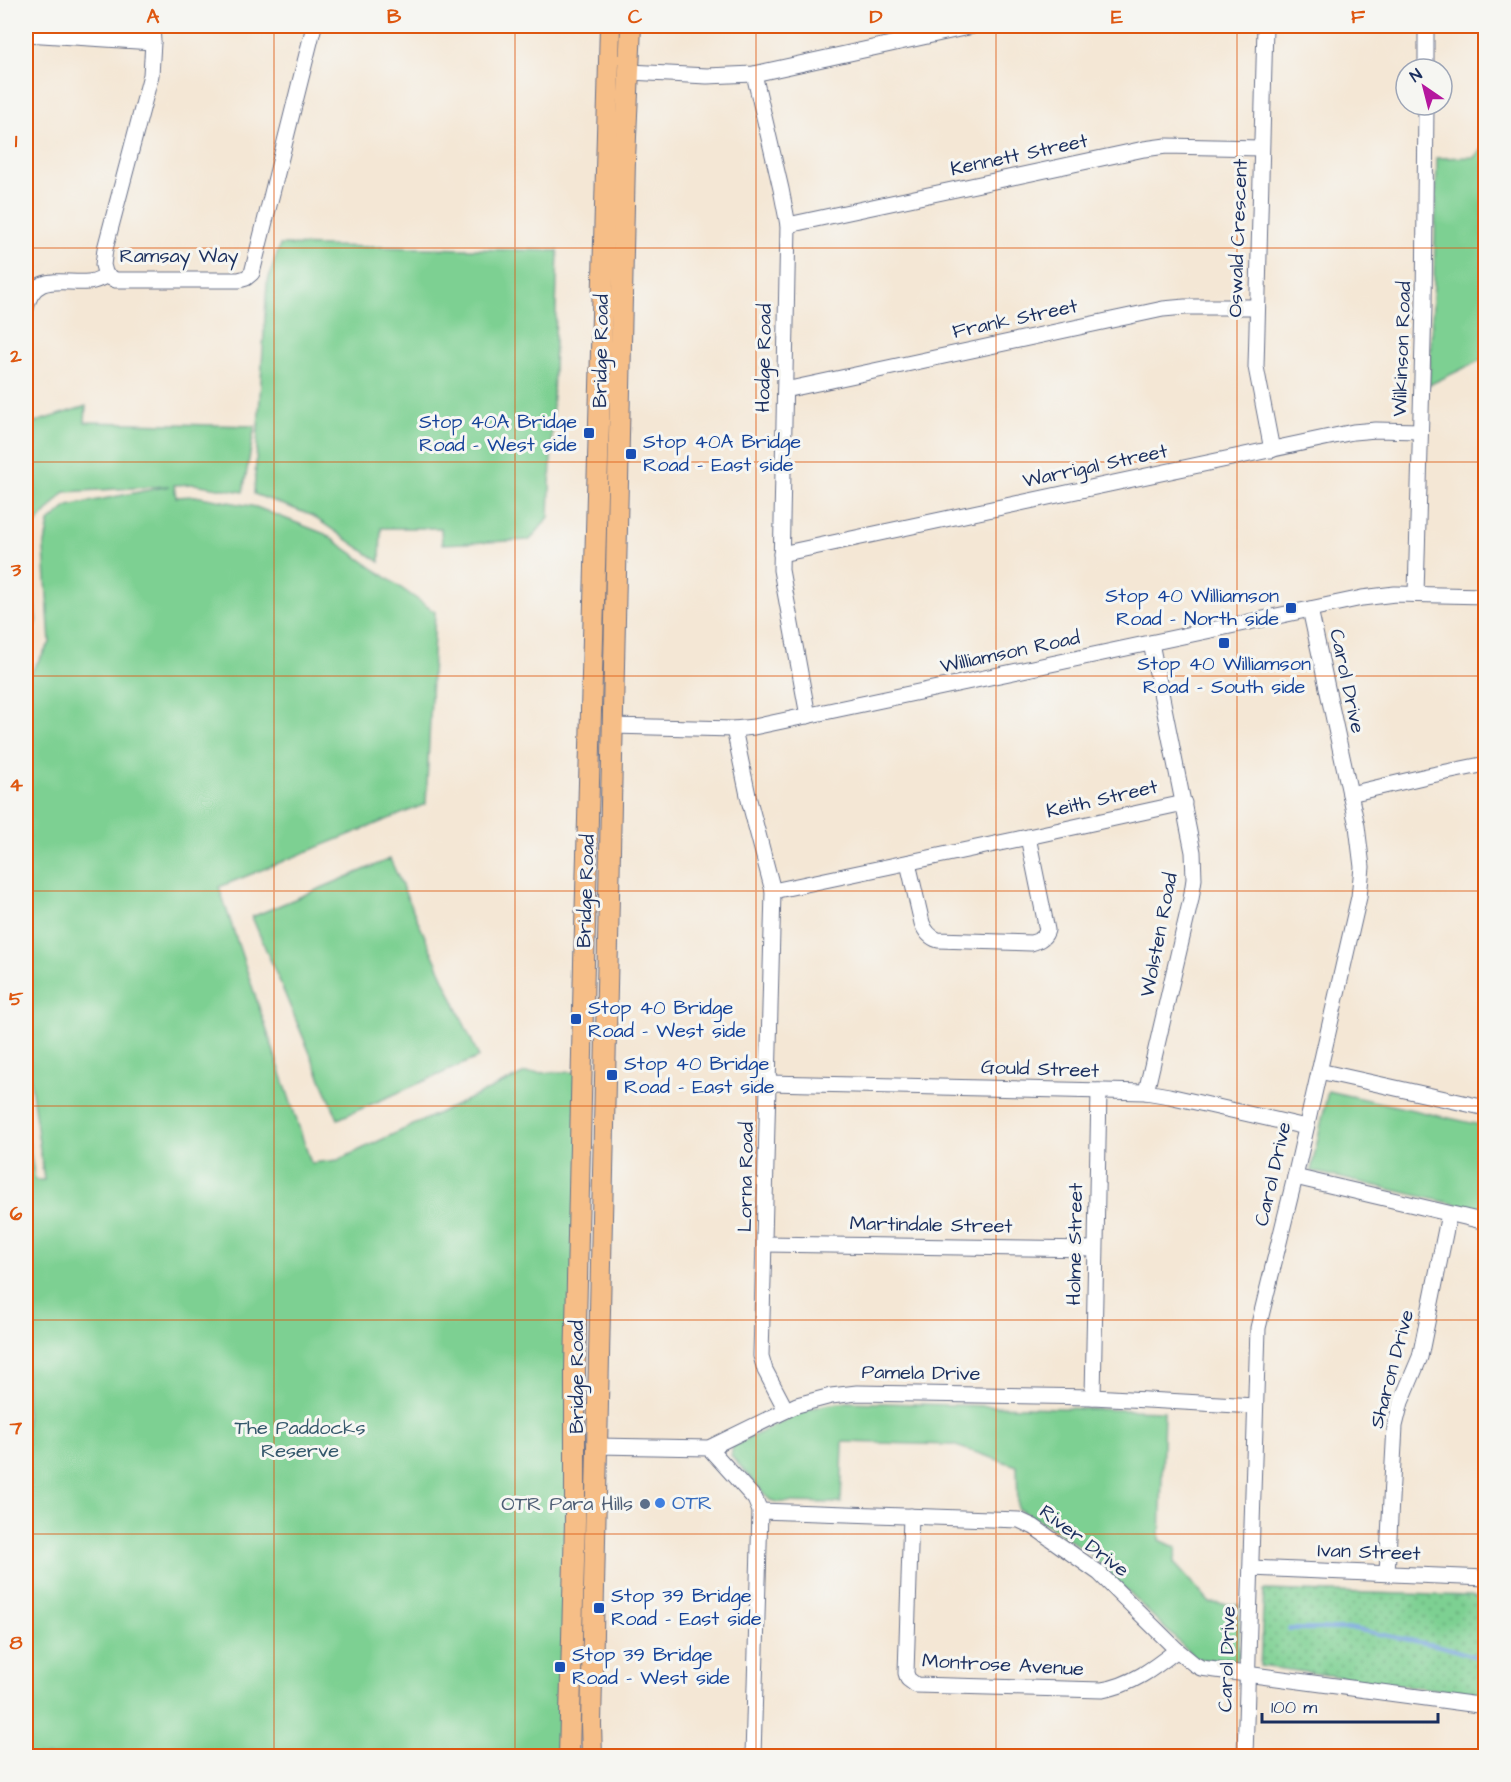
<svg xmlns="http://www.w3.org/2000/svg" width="1511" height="1782" viewBox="0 0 1511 1782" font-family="'Architects Daughter',sans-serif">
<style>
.grass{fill:url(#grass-dots);stroke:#4c8078;stroke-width:1.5}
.park{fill:#7dd092;stroke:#4c8078;stroke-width:1.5}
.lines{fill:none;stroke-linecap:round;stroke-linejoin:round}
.stream{stroke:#72a3dd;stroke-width:4}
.minor-casing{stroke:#676f88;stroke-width:17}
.major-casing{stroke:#676f88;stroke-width:22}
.minor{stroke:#fff;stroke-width:15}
.major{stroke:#f6be87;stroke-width:20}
.grid{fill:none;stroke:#de5710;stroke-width:1.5;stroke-opacity:0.55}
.transit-dot{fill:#1a4fb4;stroke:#f6f6f2;stroke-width:2}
.shop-dot{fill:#3f7fe0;stroke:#f6f6f2;stroke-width:2}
.service-dot{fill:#5c6f8a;stroke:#f6f6f2;stroke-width:2}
.labels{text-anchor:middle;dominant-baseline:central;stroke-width:6;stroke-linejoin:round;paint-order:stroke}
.street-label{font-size:20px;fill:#1b2f5e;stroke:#f6f6f2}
.transit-label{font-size:20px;fill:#164399;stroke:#f6f6f2;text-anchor:start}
.park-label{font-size:20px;fill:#34576b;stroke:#f6f6f2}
.shop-label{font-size:20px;fill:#366cbe;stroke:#f6f6f2;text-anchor:start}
.service-label{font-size:20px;fill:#4e5e75;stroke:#f6f6f2;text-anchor:end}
.neatline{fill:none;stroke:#de5710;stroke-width:2}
.grid-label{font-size:20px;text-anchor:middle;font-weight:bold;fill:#de5710}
</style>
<defs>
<pattern id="grass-dots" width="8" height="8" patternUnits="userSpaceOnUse" patternTransform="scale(1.5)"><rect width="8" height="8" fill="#7dd092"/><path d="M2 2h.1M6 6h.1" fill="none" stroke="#66a97a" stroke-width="1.8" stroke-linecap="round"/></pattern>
</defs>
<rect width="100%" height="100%" fill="#f6f6f2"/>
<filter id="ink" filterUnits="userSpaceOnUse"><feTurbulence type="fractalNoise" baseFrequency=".0167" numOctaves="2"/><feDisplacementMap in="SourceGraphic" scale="12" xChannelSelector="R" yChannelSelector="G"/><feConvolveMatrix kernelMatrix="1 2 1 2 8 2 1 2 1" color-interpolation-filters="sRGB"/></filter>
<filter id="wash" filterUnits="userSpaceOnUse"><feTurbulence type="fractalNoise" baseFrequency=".008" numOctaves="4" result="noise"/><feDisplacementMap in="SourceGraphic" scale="24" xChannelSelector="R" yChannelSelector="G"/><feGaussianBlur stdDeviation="1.35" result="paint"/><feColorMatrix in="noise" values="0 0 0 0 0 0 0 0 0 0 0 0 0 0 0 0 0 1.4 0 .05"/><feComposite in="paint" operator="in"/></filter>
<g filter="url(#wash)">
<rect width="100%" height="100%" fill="#f4e7d5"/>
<path class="grass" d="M 1264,1590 L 1471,1596 L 1485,1601 L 1485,1696 L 1260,1666 Z"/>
<g class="park">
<path d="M 1485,147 L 1485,358 L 1429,385 L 1434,281 L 1437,158 L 1474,157 Z"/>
<path d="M 280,245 L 558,251 L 549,517 L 530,540 L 442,544 L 441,528 L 381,528 L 380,562 L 311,515 L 254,494 L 267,284 Z"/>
<path d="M 86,406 L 85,422 L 255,426 L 243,492 L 194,484 L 174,485 L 176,497 L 195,496 L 256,507 L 325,534 L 435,612 L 426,804 L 219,887 L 311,1163 L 338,1160 L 525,1073 L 582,1072 L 570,1756 L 26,1756 L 26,1128 L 35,1180 L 44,1180 L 26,1047 L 26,680 L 50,643 L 44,549 L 49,522 L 68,506 L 169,486 L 65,492 L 33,527 L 30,557 L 36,621 L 26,652 L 26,425 Z"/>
<path d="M 390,859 L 479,1057 L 338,1119 L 252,917 Z"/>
<path d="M 1328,1091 L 1485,1126 L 1485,1211 L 1311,1171 Z"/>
<path d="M 848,1402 L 1164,1411 L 1160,1540 L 1177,1548 L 1174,1563 L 1210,1603 L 1239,1605 L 1239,1656 L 1232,1664 L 1195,1658 L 1090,1554 L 1051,1527 L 1018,1509 L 1017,1466 L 953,1445 L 843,1442 L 841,1503 L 777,1502 L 770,1500 L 731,1456 L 733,1446 L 804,1411 L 824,1405 Z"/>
</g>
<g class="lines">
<path class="stream" d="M 1289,1629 L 1354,1629 L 1444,1647 L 1486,1660"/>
</g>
</g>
<g filter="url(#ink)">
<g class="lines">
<g class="minor-casing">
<g id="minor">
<path d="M 152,26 L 153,42 L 151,75 L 105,249 L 103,265 L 106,276 L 116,280 L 239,280 L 246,278 L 252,273 L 314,26"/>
<path d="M 1265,26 L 1256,367 L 1272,450"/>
<path d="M 26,34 L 153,42"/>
<path d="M 1426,69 L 1426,26"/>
<path d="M 630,72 L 707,76 L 754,74 L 973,26"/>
<path d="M 754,74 L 781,189 L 788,225 L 781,570 L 808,716"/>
<path d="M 788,225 L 1144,149 L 1166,146 L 1261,148"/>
<path d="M 26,309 C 33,272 61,284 88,282 C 94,282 101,278 106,276"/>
<path d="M 785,390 L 1163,309 L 1185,307 L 1257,307"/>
<path d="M 781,554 L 1353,432 L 1376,430 L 1420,431"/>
<path d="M 1416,594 L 1424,305 L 1426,105"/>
<path d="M 612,726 L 734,729 L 754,727 L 1362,598 L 1395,594 L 1486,596"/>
<path d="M 734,729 L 749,800 L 773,891 L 761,1356 L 765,1370 L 786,1410"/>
<path d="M 1350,794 L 1427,776 L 1486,764"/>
<path d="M 908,863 L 922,923 C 925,931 929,937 938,940 L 1031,943 C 1039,941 1045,938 1047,930 L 1028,837"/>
<path d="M 773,891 L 1028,837 L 1184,803"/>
<path d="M 1319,1071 L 1486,1108"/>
<path d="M 769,1083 L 1146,1092 L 1169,1096 L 1306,1127"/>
<path d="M 1146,1092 L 1191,899 L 1194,879 L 1193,852 L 1151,643"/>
<path d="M 1295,1177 L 1486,1222"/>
<path d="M 765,1244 L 1095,1249"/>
<path d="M 1093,1397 L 1099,1091"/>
<path d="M 597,1446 L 709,1448 L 797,1405 L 831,1396 L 857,1393 L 1093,1397 L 1255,1406"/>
<path d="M 709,1448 L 755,1499 L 760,1511 L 753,1756"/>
<path d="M 760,1511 L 1019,1520 L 1034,1527 L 1099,1573 L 1177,1650 L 1194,1664 L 1201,1668 L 1486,1706"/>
<path d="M 911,1516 L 906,1673 L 908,1679 L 916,1685 L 1102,1690 C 1132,1685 1154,1668 1177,1650"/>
<path d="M 1251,1568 L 1486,1578"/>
<path d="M 1387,1573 L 1395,1426 L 1401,1402 L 1420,1357 L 1449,1214"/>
<path d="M 1245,1756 L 1258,1328 L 1295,1177 L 1359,897 L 1362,867 L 1357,826 L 1310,609"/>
</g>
</g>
<g class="major-casing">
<g id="major">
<path d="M 569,1756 L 575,1521 L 575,1371 L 584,963 L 610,26"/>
<path d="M 592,1756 L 591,1725 L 625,159 L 631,26"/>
</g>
</g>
<use href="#minor" class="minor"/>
<use href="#major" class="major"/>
</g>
</g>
<path class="grid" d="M 274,26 L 274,1756M 515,26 L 515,1756M 756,26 L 756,1756M 996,26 L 996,1756M 1237,26 L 1237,1756M 26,248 L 1486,248M 26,462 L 1486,462M 26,676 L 1486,676M 26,891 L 1486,891M 26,1106 L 1486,1106M 26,1320 L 1486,1320M 26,1534 L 1486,1534"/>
<g class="transit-dot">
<rect x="583" y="427" width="12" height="12" rx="3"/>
<rect x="625" y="448" width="12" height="12" rx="3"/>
<rect x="1285" y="602" width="12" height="12" rx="3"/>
<rect x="1218" y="637" width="12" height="12" rx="3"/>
<rect x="570" y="1013" width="12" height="12" rx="3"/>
<rect x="606" y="1069" width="12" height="12" rx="3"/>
<rect x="593" y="1602" width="12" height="12" rx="3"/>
<rect x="554" y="1661" width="12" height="12" rx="3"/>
</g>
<circle class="shop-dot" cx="660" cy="1503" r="6"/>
<circle class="service-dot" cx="645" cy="1504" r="6"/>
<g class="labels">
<g class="street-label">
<text transform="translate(1019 155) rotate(-12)">Kennett Street</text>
<text transform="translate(1238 238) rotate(-88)">Oswald Crescent</text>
<text x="179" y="256">Ramsay Way</text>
<text transform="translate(1015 319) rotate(-12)">Frank Street</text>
<text transform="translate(1402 349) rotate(-88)">Wilkinson Road</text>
<text transform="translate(601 351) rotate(-89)">Bridge Road</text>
<text transform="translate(764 358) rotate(-89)">Hodge Road</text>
<text transform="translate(1095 466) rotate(-12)">Warrigal Street</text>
<text transform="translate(1010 652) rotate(-12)">Williamson Road</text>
<text transform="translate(1347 681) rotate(78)">Carol Drive</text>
<text transform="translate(1102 799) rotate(-13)">Keith Street</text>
<text transform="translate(586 891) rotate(-88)">Bridge Road</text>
<text transform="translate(1159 935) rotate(-79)">Wolsten Road</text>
<text transform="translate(1040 1069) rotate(2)">Gould Street</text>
<text transform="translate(1273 1174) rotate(-77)">Carol Drive</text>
<text transform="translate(746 1177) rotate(-89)">Lorna Road</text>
<text transform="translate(931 1225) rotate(1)">Martindale Street</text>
<text transform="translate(1075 1244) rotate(-89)">Holme Street</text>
<text transform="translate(1392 1369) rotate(-75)">Sharon Drive</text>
<text transform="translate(921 1373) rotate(1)">Pamela Drive</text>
<text transform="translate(577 1377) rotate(-90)">Bridge Road</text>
<text transform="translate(1084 1541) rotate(37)">River Drive</text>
<text transform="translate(1369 1552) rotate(2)">Ivan Street</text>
<text transform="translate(1227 1659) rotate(-88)">Carol Drive</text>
<text transform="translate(1003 1665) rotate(3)">Montrose Avenue</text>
</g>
<g class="transit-label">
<text x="577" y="422" text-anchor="end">Stop 40A Bridge<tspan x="577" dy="23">Road - West side</tspan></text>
<text x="643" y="442">Stop 40A Bridge<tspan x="643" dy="23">Road - East side</tspan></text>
<text x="1279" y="596" text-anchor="end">Stop 40 Williamson<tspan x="1279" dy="23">Road - North side</tspan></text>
<text x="1224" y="664" text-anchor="middle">Stop 40 Williamson<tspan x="1224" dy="23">Road - South side</tspan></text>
<text x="588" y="1008">Stop 40 Bridge<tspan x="588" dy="23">Road - West side</tspan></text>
<text x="624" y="1064">Stop 40 Bridge<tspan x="624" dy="23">Road - East side</tspan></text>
<text x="611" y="1596">Stop 39 Bridge<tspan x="611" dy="23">Road - East side</tspan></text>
<text x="572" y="1655">Stop 39 Bridge<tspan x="572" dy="23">Road - West side</tspan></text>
</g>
<g class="park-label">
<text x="300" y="1428">The Paddocks<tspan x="300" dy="23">Reserve</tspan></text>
</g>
<g class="shop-label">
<text x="672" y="1503">OTR</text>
</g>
<g class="service-label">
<text x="633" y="1504">OTR Para Hills</text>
</g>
</g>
<rect width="1511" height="1782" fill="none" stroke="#f6f6f2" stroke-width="66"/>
<g transform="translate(1424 87) rotate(325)"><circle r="28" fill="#f6f6f2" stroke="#9ea6b7" stroke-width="1.5"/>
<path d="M0-4.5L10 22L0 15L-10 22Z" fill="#b5179e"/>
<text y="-9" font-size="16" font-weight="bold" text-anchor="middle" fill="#1b2f5e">N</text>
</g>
<path d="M1262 1713v9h176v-9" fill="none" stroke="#1b2f5e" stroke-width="3"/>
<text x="1271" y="1713" font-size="18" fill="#1b2f5e" stroke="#f6f6f2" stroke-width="4.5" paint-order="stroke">100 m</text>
<rect x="33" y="33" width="1445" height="1716" class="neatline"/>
<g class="grid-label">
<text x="153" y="23">A</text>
<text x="394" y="23">B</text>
<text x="635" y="23">C</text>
<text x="876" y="23">D</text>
<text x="1117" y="23">E</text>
<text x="1358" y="23">F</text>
<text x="16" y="147">1</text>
<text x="16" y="362">2</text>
<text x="16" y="576">3</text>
<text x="16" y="791">4</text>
<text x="16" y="1005">5</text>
<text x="16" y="1220">6</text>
<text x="16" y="1434">7</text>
<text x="16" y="1649">8</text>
</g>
</svg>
